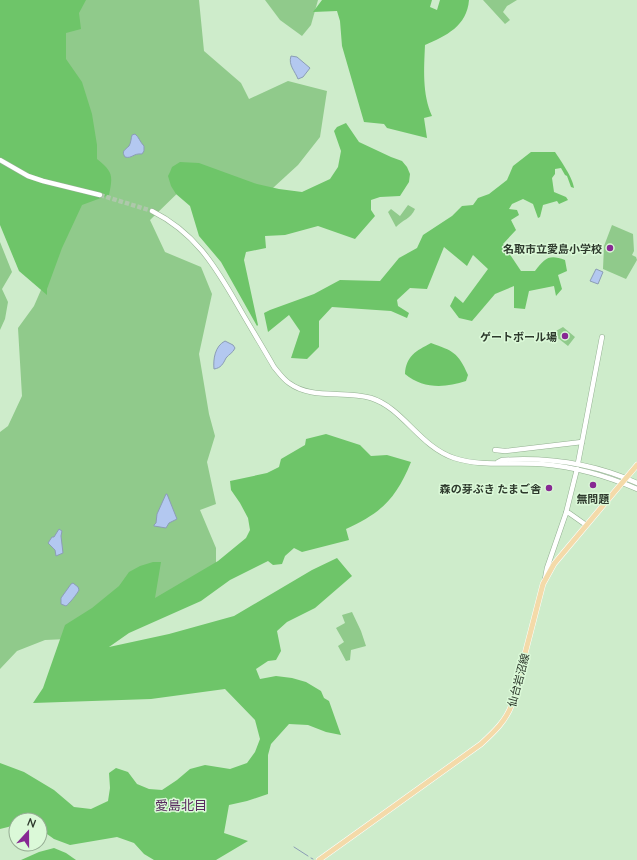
<svg xmlns="http://www.w3.org/2000/svg" width="637" height="860" viewBox="0 0 637 860" font-family="Lato,'Noto Sans JP',sans-serif">
<style>
.green{fill:#90ca8b}
.forest{fill:#6ec569}
.water{fill:#b3c8f0;stroke:#8b9db5}
.lines{fill:none;stroke-linecap:round;stroke-linejoin:round}
.stream{stroke:#8b9db5;stroke-width:1}
.secondary-tunnel{stroke:#aec8ab;stroke-width:4.5;stroke-dasharray:4.5 2;stroke-linecap:butt}
.secondary-casing{stroke:#93b091;stroke-width:5.5}
.primary-casing{stroke:#fff;stroke-width:6}
.secondary{stroke:#fff;stroke-width:4.5}
.primary{stroke:#f4daa9;stroke-width:5}
.poi-dot{fill:#872993;stroke:#dbf9d8;stroke-width:1.5}
.labels{text-anchor:middle;dominant-baseline:central;stroke-width:3;stroke-linejoin:round;paint-order:stroke}
.poi-label{font-size:11px;font-weight:bold;fill:#2d392c;stroke:#dbf9d8;text-anchor:end}
.street-label{font-size:11px;fill:#2d392c;stroke:#dbf9d8}
.quarter-label{font-size:13px;fill:#592b5f;stroke:#dbf9d8}
</style>
<rect width="100%" height="100%" fill="#ceeccb"/>
<g class="green">
<path d="M 78,0 L 199,0 L 204,51 L 241,83 L 249,99 L 288,81 L 327,91 L 320,137 L 298,165 L 262,198 L 191,180 L 150,220 L 165,252 L 201,267 L 212,294 L 199,354 L 209,414 L 215,436 L 207,462 L 216,504 L 200,510 L 216,548 L 216,574 L 90,638 L 45,640 L 17,651 L 0,669 L 0,432 L 8,426 L 22,396 L 18,328 L 34,306 L 79,203 L 59,61 L 65,24 Z"/>
<path d="M 265,0 L 318,0 L 311,25 L 302,36 L 280,20 Z"/>
<path d="M 483,0 L 517,0 L 507,6 L 503,12 L 510,20 L 505,24 Z"/>
<path d="M 408,205 L 415,209 C 411,219 402,220 396,227 L 388,212 L 391,209 L 400,216 Z"/>
<path d="M 612,225 L 633,234 L 634,251 L 632,255 L 636,257 L 637,260 L 626,279 L 603,269 L 604,246 Z"/>
<path d="M 0,242 L 12,272 L 2,289 L 8,302 L 5,319 L 0,330 Z"/>
<path d="M 563,327 L 575,337 L 568,346 L 554,335 L 557,332 L 556,331 Z"/>
<path d="M 352,612 L 361,631 L 366,646 L 351,650 L 350,660 L 346,661 L 338,646 L 344,642 L 336,628 L 345,623 L 342,615 Z"/>
</g>
<g class="forest">
<path d="M 0,0 L 86,0 L 79,13 L 81,29 L 66,33 L 66,59 L 82,82 L 92,114 L 97,145 L 97,159 C 113,172 113,175 109,195 L 82,205 L 62,248 L 47,289 L 47,295 L 19,271 L 0,225 Z"/>
<path d="M 322,0 L 432,0 L 430,7 L 437,10 L 440,0 L 469,0 C 467,26 446,36 425,45 C 424,68 422,94 432,116 L 424,118 L 427,138 L 387,128 L 384,124 L 364,122 L 342,46 L 340,21 L 337,11 L 313,12 Z"/>
<path d="M 346,123 L 359,142 L 391,157 L 402,161 L 407,167 L 410,174 L 409,182 L 400,196 L 380,197 L 371,200 L 371,210 L 375,216 L 355,239 L 318,226 L 285,235 L 265,236 L 266,248 L 246,252 L 244,260 L 258,325 L 257,326 L 221,262 L 199,236 L 190,206 L 176,194 L 171,186 L 168,176 L 170,172 L 172,167 L 180,162 L 199,163 L 257,184 L 279,189 L 302,192 L 330,179 L 338,167 L 341,151 L 334,131 L 337,127 Z"/>
<path d="M 531,152 L 555,152 C 561,161 573,178 574,188 L 571,187 L 567,176 L 565,175 L 561,168 L 555,169 L 555,174 L 552,178 L 554,192 L 566,197 L 568,200 L 559,204 L 557,201 L 543,205 L 540,217 L 538,218 L 533,204 L 523,199 L 512,204 L 509,209 L 517,210 L 519,215 L 511,220 L 516,230 L 503,244 L 521,271 L 535,271 C 545,258 549,254 565,260 L 567,271 L 558,275 L 562,289 L 556,296 L 554,286 L 529,291 L 525,309 L 514,308 L 514,286 L 495,294 L 472,321 L 459,318 L 450,306 L 455,296 L 463,303 L 488,269 L 473,255 L 467,266 L 444,247 L 427,289 L 410,288 L 397,300 L 398,306 L 409,313 L 407,318 L 391,311 L 332,307 L 319,321 L 319,347 L 307,359 L 291,358 L 300,331 L 289,315 L 268,332 L 264,313 L 270,310 L 314,294 L 340,280 L 380,281 L 399,258 L 417,248 L 423,235 L 452,216 L 462,206 L 473,205 L 478,198 L 489,194 L 507,180 L 513,166 Z"/>
<path d="M 431,343 C 453,351 458,352 468,375 L 466,381 C 445,388 423,389 405,374 C 406,356 416,351 431,343 Z"/>
<path d="M 326,434 L 360,445 L 371,456 L 387,455 L 411,462 C 396,499 381,513 346,529 L 349,540 L 302,552 L 294,548 L 285,556 L 282,564 L 273,565 L 268,561 L 230,580 L 201,601 L 129,633 L 109,647 L 169,634 L 234,616 L 312,570 L 337,558 L 352,576 L 315,608 L 287,622 L 277,631 L 281,651 L 276,660 L 268,661 L 256,669 L 260,679 L 276,676 L 292,678 L 306,682 L 321,691 L 324,698 L 329,701 L 341,735 L 326,732 L 308,725 L 289,724 L 271,744 L 268,755 L 268,794 L 247,801 L 229,805 L 224,833 L 248,841 L 216,860 L 154,860 L 144,854 L 134,843 L 117,837 L 70,845 L 54,839 L 40,829 L 40,820 L 16,820 L 16,825 L 0,829 L 0,763 L 24,772 L 54,790 L 74,807 L 91,809 L 108,801 L 110,788 L 109,773 L 116,768 L 128,772 L 137,784 L 149,789 L 162,790 L 177,780 L 190,769 L 205,765 L 230,769 L 247,763 L 255,752 L 260,739 L 255,720 L 225,689 L 151,699 L 33,703 L 43,688 L 65,625 L 92,608 L 119,586 L 129,572 L 140,566 L 153,562 L 161,562 L 155,598 L 218,561 L 246,538 L 250,530 L 248,518 L 240,503 L 231,490 L 230,481 L 267,473 L 279,467 L 281,459 L 305,445 L 306,439 Z"/>
<path d="M 54,848 L 66,853 L 76,860 L 21,860 L 39,852 Z"/>
</g>
<g class="water">
<path d="M 291,56 L 297,57 L 310,68 L 303,77 L 298,79 C 295,71 288,65 291,56 Z"/>
<path d="M 135,134 C 139,137 140,142 144,146 L 144,151 L 142,154 C 133,153 132,159 125,157 C 121,151 125,150 129,146 C 131,143 131,138 132,135 Z"/>
<path d="M 596,269 L 603,272 L 598,284 L 590,281 Z"/>
<path d="M 225,341 L 233,345 L 235,348 C 233,353 229,354 226,358 C 223,364 221,368 214,369 C 213,359 215,346 225,341 Z"/>
<path d="M 166,494 L 167,494 L 177,519 L 169,523 L 166,528 L 154,526 L 154,525 L 156,523 L 157,514 Z"/>
<path d="M 59,529 L 62,531 L 61,536 L 63,553 L 56,556 L 55,550 L 48,543 L 52,537 L 54,537 Z"/>
<path d="M 73,583 L 78,587 L 79,590 C 77,594 69,604 66,606 L 61,604 L 61,598 L 71,584 Z"/>
</g>
<g class="lines">
<g class="stream">
<path d="M 294,847 L 308,856"/>
<path d="M 311,858 L 313,859"/>
</g>
<path class="secondary-tunnel" d="M 100,195 L 152,211"/>
<g class="secondary-casing">
<g id="secondary">
<path d="M 0,160 L 28,176 L 43,181 L 100,195"/>
<path d="M 152,211 C 194,232 214,264 237,304 C 249,325 262,346 274,367 C 279,373 283,379 289,383 C 312,400 344,390 371,398 C 403,408 419,446 454,458 C 481,467 512,462 541,464 C 576,467 605,475 637,489"/>
<path d="M 495,450 L 505,451 L 582,442"/>
<path d="M 498,462 L 502,460 C 549,457 593,463 637,483"/>
<path d="M 578,463 L 602,337"/>
<path d="M 566,513 L 569,513 L 586,525"/>
<path d="M 545,579 L 547,568 L 566,513 L 577,469"/>
</g>
</g>
<g class="primary-casing">
<path id="primary" d="M 319,860 L 481,744 C 494,732 506,721 512,704 L 543,584 L 554,564 L 637,465"/>
</g>
<use href="#secondary" class="secondary"/>
<use href="#primary" class="primary"/>
</g>
<g class="poi-dot">
<circle cx="610" cy="248" r="4"/>
<circle cx="565" cy="336" r="4"/>
<circle cx="593" cy="485" r="4"/>
<circle cx="549" cy="488" r="4"/>
</g>
<g class="labels">
<g class="poi-label">
<text x="602" y="248">名取市立愛島小学校</text>
<text x="557" y="336">ゲートボール場</text>
<text x="541" y="488">森の芽ぶき たまご舎</text>
<text x="593" y="498" text-anchor="middle">無問題</text>
</g>
<g class="street-label">
<text transform="translate(518 680) rotate(-75)">仙台岩沼線</text>
</g>
<g class="quarter-label">
<text x="181" y="805">愛島北目</text>
</g>
</g>
<g transform="translate(28 832) rotate(21)"><circle r="19" fill="#dbf9d8" stroke="#95ac93"/>
<path d="M0-3L7 15L0 10L-7 15Z" fill="#872993"/>
<text y="-6" font-size="11" font-weight="bold" text-anchor="middle" fill="#2d392c">N</text>
</g>
</svg>
